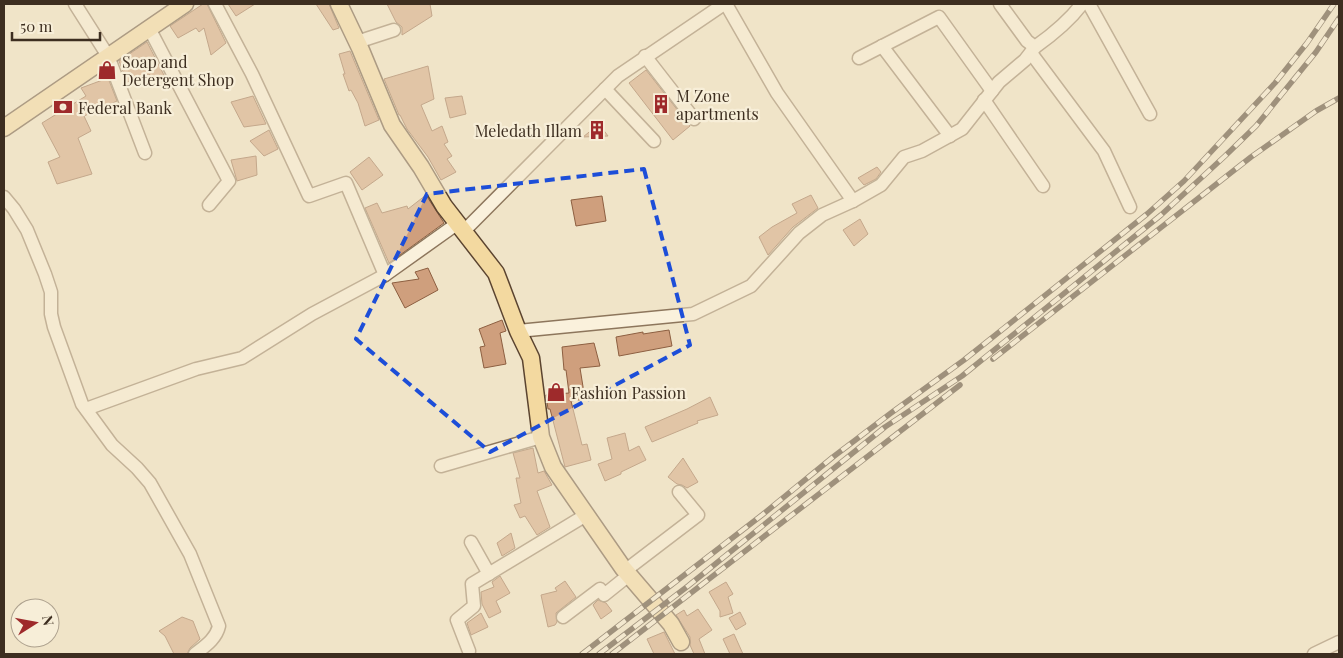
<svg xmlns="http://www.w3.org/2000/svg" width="1343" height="658" viewBox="0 0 1343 658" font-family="'Playfair Display',serif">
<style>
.building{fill:#cf9f7d;stroke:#8d5f41}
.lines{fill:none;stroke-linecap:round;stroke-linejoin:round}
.minor-casing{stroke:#8d765c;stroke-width:15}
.major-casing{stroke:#5b4430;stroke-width:19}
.minor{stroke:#faf1dc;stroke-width:12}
.major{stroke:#f3d9a0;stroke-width:16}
.rail-casing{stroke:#3d2e20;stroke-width:5.5}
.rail{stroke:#f7eed8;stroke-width:4;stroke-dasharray:11;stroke-linecap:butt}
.marked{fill:none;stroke:#1d4ed8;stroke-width:4;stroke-dasharray:10 6;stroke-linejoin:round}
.labels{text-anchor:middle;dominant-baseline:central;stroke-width:4.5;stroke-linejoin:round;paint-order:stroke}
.poi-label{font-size:16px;fill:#3d2e20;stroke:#f7eed8;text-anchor:start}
</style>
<rect width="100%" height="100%" fill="#f0e4c8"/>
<g class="building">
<path d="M 203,4 L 207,4 L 226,43 L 211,55 L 204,28 L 199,32 L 196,28 L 178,38 L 170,26 Z"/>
<path d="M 228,4 L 255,4 L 236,16 Z"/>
<path d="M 316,4 L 329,4 L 339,28 L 333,30 Z"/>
<path d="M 387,4 L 430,4 L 432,16 L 402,35 L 402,27 L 396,22 Z"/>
<path d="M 147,42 L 166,79 L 157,84 L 149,74 L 127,82 L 119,61 Z"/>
<path d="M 350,51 L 379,120 L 365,126 L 358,103 L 351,90 L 349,91 L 343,74 L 345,74 L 339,54 Z"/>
<path d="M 428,66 L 434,99 L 421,105 L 432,131 L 442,126 L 448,142 L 444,144 L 452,156 L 447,159 L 456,172 L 441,180 L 428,157 L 407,129 L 400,115 L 399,115 L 384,79 Z"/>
<path d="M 646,70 L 690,126 L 673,140 L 629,83 Z"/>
<path d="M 108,78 L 117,101 L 84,116 L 91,131 L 78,138 L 92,174 L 57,184 L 48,162 L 60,157 L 42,123 L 86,96 L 81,88 Z"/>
<path d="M 253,96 L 266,124 L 244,127 L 231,102 Z"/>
<path d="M 462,96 L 466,114 L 450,118 L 445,98 Z"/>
<path d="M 599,124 L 608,136 L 583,137 Z"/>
<path d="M 269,130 L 278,149 L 264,156 L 250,141 Z"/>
<path d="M 256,156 L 257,175 L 237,181 L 231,160 Z"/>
<path d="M 369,157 L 383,175 L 362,190 L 350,172 Z"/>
<path d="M 877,167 L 881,172 L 876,179 L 864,185 L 858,178 Z"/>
<path d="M 426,195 L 444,223 L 389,263 L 365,208 L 377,203 L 382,213 L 407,206 L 408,209 Z"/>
<path d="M 811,195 L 818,208 L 793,227 L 768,255 L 759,237 L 772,227 L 797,213 L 792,204 Z"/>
<path d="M 602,196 L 606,221 L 576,226 L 571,200 Z"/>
<path d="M 860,219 L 868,234 L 854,246 L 843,230 Z"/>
<path d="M 428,268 L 438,290 L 405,308 L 392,283 L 419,279 L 415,272 Z"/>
<path d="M 502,320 L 506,331 L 500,333 L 506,364 L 484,368 L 480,347 L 485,346 L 479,329 Z"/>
<path d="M 669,330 L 672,346 L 619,356 L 616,337 L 643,332 L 643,334 Z"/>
<path d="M 594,343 L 600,366 L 580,368 L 585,399 L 571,401 L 582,445 L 587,444 L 591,460 L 565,467 L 550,409 L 548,409 L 546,395 L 569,393 L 566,370 L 564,370 L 562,347 Z"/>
<path d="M 710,397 L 718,415 L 697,421 L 698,423 L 652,442 L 645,427 L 687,409 Z"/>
<path d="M 625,433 L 629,451 L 639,446 L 646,460 L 621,472 L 621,474 L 605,481 L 598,464 L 612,459 L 607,438 Z"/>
<path d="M 533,448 L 538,473 L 544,471 L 552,485 L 537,491 L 550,527 L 537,535 L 525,516 L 520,518 L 514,505 L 521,503 L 516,478 L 520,478 L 513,453 Z"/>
<path d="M 683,458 L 698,482 L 687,488 L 682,485 L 677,484 L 668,477 Z"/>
<path d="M 511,533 L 515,548 L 502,556 L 497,543 Z"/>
<path d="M 500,576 L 510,593 L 496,601 L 501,612 L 489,618 L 482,604 L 481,592 L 494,587 L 492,582 Z"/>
<path d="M 565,581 L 576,597 L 556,613 L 557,622 L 555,625 L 548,627 L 541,595 L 557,591 L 555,588 Z"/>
<path d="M 726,582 L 733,594 L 728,597 L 733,613 L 720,617 L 720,611 L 709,592 Z"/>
<path d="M 598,600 L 606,603 L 612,611 L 601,619 L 593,605 Z"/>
<path d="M 698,609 L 712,630 L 699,639 L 705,654 L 694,654 L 690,645 L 690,637 L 676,615 L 684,610 L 687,616 Z"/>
<path d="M 740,612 L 746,624 L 736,630 L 729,618 Z"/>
<path d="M 481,613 L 488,627 L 471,635 L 467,623 Z"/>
<path d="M 182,617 L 193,621 L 200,639 L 190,648 L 187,654 L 174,654 L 165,636 L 159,631 Z"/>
<path d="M 664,632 L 675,654 L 654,654 L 647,639 Z"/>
<path d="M 734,634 L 743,654 L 730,654 L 723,639 Z"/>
</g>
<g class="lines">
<g class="minor-casing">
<g id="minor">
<path d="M 75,4 L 108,56 L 145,153"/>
<path d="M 215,4 L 252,74 L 309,196 L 346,183 L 385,275 L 458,223"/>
<path d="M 726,4 L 777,93 L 853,201"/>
<path d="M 1000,4 L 1027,41 L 1035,47 C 1052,35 1069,21 1082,4"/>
<path d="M 1089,4 L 1150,114"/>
<path d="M 149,28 L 229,181 L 209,205"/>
<path d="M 357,42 L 394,30"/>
<path d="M 882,46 L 950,136"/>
<path d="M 1031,53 L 1104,151 L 1130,207"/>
<path d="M 645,56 L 694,119"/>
<path d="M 859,58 L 939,17 L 992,91"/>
<path d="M 605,89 L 654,141"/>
<path d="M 984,100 L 1043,186"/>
<path d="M 4,197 L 14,209 L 27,230 L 45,274 L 51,292 L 51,314 L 54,327 L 82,404 L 112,445 L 137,468 L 150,483 L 190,554 L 219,626 C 216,639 205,646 195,654"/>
<path d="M 464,231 L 618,76 L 724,4"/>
<path d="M 518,331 L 693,314 L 751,286 L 799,233 L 822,215 L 853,201 L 881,185 L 904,157 L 922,151 L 962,129 L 999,82 L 1025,60 L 1035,47"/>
<path d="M 86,409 L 196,369 L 242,358 L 312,314 L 385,275"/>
<path d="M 441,466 L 541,437"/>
<path d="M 471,542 L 489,574"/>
<path d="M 626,570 L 698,515 L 679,492"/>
<path d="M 563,617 L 600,589 L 604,595 L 629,575"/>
<path d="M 469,651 L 457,620 L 474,606 L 472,584 L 586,515"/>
<path d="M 1314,654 L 1339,642"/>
</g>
</g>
<g class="major-casing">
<g id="major">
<path d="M 339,4 L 360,48 L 392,125 L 421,167 L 444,206 L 496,273 L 518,331 L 531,358 L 541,437 L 553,467 L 623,568 L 671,624 L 681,642"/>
<path d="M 4,128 L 185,4"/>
</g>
</g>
<use href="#minor" class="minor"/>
<use href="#major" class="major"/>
<g class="rail-casing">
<g id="rail">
<path d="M 993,359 L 1251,157 L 1316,111 L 1339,98"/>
<path d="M 582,654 L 762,515 L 833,457 L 891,413 L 964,360 L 1147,214 L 1184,181 L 1275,83 L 1307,43 L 1334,4"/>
<path d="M 599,654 L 688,586 L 885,427 L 962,376 L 1161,215 L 1225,156 L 1256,126 L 1316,52 L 1339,18"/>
<path d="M 612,654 L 960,385"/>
</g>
</g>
<use href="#rail" class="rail"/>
</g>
<path d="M0 0H1343V658H0ZM 644,169 L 690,345 L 490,452 L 356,339 L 427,194 Z" fill="#f0e4c8" fill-opacity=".55" fill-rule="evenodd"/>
<path class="marked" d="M 644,169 L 690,345 L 490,452 L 356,339 L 427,194 Z"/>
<defs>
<g id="shop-bare" transform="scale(1.5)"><path d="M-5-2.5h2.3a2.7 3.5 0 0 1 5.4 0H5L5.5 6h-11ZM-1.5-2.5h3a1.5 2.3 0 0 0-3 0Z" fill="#9e2a2b" stroke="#f7eed8" stroke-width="2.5" paint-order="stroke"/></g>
<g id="building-bare" transform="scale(1.5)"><path d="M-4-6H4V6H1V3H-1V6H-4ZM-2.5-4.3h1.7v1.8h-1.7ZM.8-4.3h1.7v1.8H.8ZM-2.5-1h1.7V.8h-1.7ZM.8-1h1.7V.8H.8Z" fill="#9e2a2b" stroke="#f7eed8" stroke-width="2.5" paint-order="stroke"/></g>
<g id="bank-bare" transform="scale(1.5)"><path d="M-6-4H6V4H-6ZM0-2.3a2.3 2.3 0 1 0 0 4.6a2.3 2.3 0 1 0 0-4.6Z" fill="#9e2a2b" stroke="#f7eed8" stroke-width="2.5" paint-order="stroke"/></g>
</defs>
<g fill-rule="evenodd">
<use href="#shop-bare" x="107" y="70"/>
<use href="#building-bare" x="661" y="104"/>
<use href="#bank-bare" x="63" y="107"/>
<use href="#building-bare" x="597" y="130"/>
<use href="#shop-bare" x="556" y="392"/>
</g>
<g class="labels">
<g class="poi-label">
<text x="122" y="61">Soap and<tspan x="122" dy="18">Detergent Shop</tspan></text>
<text x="676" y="95">M Zone<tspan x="676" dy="18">apartments</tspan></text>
<text x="78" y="107">Federal Bank</text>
<text x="582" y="130" text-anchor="end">Meledath Illam</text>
<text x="571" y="392">Fashion Passion</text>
</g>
</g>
<rect width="1343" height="658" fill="none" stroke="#3d2e20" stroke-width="10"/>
<g transform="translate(35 623) rotate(79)"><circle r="24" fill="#f7eed8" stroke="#ada18e"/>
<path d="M0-4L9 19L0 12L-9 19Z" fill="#9e2a2b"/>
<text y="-8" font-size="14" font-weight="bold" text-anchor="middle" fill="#3d2e20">N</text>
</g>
<path d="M12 32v8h88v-8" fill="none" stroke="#3d2e20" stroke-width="2.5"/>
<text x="20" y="32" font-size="15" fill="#3d2e20" stroke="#f7eed8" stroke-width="4" paint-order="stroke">50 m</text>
</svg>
